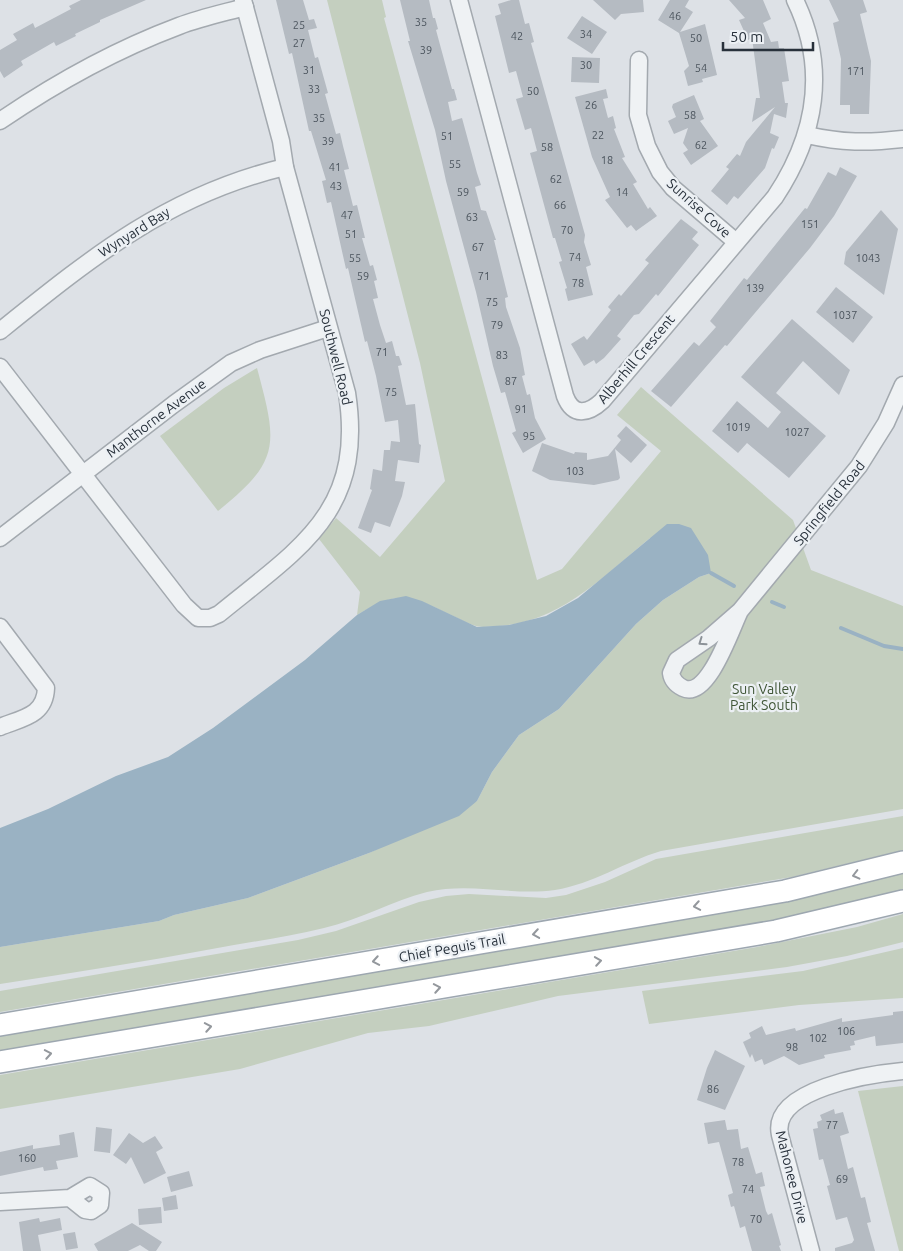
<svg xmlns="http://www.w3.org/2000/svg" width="903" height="1251" viewBox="0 0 903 1251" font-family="Ubuntu,sans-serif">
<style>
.green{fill:#c4cfbf}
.water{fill:#9ab2c3}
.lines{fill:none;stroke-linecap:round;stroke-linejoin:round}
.stream{stroke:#9ab2c3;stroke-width:4}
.building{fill:#b5bbc2}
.minor-casing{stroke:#a3a9af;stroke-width:19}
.major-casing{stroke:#9da7b0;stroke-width:24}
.minor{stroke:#eff2f4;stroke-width:16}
.major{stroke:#fff;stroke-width:21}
.oneway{stroke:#8c9298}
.oneway2{stroke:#94989d}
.labels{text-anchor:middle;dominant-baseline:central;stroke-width:4.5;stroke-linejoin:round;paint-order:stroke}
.number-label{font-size:11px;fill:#4b545d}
.street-label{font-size:14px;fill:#28313b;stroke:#ecf0f4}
.park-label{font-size:14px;fill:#3f5536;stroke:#ecf0f4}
</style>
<rect width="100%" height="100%" fill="#dde1e6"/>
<g class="green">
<path d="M 327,0 L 382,0 L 386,17 L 384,18 L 537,580 L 562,569 L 661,451 L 617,415 L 641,387 L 793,520 L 811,570 L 903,606 L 903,809 L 661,851 C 624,862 593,884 555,890 C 513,896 471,882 427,892 C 392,901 359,920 324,928 C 287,937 249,942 212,949 C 142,962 71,973 0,984 L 0,947 L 159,921 L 174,915 L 248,898 L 369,853 L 477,801 L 492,772 L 519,735 L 559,709 L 636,624 L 663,600 L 699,577 L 711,573 L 650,538 C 605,575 561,622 499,626 C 492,626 482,628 476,626 C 469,624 462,620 455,617 C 410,596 402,588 357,615 L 360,592 L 319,539 L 336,518 L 380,557 L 445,481 L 420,363 Z"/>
<path d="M 257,368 C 277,443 282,460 218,511 L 160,436 L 224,388 Z"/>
<path d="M 903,816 L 903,850 L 792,877 L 0,1012 L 0,991 L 298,940 L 336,931 L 419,902 L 446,896 L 469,894 L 546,898 L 566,895 L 605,882 L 656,859 Z"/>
<path d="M 903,869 L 903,893 L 823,914 L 0,1054 L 0,1032 Z"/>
<path d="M 903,914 L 903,942 L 847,956 L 787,967 L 558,996 L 429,1026 L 368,1033 L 240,1069 L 0,1109 L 0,1075 L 757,947 L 857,927 Z"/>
<path d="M 903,948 L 903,998 L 799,1005 L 649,1024 L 642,991 L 803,971 Z"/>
<path d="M 903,1086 L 903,1251 L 899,1251 L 858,1091 Z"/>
</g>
<path class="water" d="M 667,524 L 679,524 L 691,528 L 708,555 L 711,573 L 699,577 L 663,600 L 636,624 L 559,709 L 519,735 L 492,772 L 477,801 L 459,816 L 369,853 L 248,898 L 174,915 L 159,921 L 0,947 L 0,828 L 48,809 L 116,776 L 168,757 L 213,728 L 305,660 L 357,615 L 380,601 L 406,596 L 422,601 L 477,627 L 509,625 L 546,616 L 578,598 Z"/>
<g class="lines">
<g class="stream">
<path d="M 711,573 L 734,586"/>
<path d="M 772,602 L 784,607"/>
<path d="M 841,628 L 884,646 L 903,649"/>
</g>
</g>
<g class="building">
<path d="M 81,0 L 146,0 L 100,20 L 100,22 L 75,34 L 76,36 L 56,46 L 54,42 L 21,61 L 23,65 L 4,78 L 0,71 L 0,50 L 17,40 L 13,34 L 33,23 L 35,28 L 71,9 L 69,6 Z"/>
<path d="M 276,0 L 303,0 L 309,20 L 314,19 L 317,28 L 308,30 L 315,58 L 318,57 L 328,93 L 325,94 L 336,134 L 340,133 L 343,146 L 349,169 L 344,170 L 353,206 L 357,205 L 365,238 L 362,238 L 370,266 L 373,265 L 377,280 L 374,281 L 378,298 L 373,299 L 380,325 L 386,343 L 392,341 L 396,356 L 399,356 L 402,365 L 398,366 L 406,405 L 415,404 L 419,444 L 421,445 L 419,463 L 398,460 L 395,481 L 405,482 L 402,496 L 390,527 L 375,522 L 371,533 L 358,528 L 372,490 L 370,489 L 373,469 L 382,471 L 384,450 L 390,450 L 391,441 L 400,442 L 398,420 L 385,422 L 376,376 L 367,341 L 365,342 L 348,268 L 346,269 L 331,202 L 327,203 L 322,181 L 326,180 L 311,131 L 309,131 L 292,53 L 289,54 Z"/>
<path d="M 400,0 L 429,0 L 433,18 L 435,18 L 438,29 L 436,30 L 452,89 L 454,89 L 457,100 L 448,102 L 452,121 L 462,118 L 477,173 L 481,185 L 475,187 L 481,210 L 486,211 L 496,240 L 494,240 L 508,297 L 505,298 L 506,307 L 520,348 L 525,375 L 522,376 L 527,395 L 530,394 L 535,418 L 546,439 L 523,453 L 512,433 L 516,431 L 505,392 L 501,393 L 493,366 L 476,292 L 446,181 L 435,130 L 408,41 L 410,41 Z"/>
<path d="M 511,0 L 519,0 L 525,24 L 529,23 L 534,42 L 531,43 L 585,235 L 584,242 L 591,265 L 586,267 L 593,295 L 568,301 L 565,289 L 567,288 L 559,262 L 562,261 L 555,238 L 553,238 L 530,153 L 537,151 L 531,128 L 525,130 L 516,99 L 523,97 L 516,71 L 509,73 L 495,16 L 501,14 L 498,4 Z"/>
<path d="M 593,0 L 643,0 L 644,12 L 621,14 L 615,20 Z"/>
<path d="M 670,0 L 689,0 L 685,7 L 693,12 L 680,32 L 705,24 L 717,75 L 702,79 L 703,82 L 688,86 L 684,71 L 689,66 L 679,33 L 658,20 Z"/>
<path d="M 729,0 L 763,0 L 771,19 L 763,23 L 771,42 L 778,41 L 779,48 L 784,48 L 789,81 L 782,82 L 785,103 L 788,103 L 786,118 L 774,114 L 770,133 L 779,137 L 774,149 L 772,148 L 765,168 L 738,199 L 734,196 L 727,205 L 711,191 L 729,169 L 726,167 L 737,154 L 740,156 L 746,142 L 775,107 L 752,122 L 756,98 L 760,98 L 752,38 L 748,40 L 739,20 L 745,18 Z"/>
<path d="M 829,0 L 863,0 L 867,12 L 860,14 L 871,61 L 869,114 L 850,114 L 850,105 L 840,105 L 841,59 L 833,23 L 839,21 Z"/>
<path d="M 582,16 L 607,32 L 592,54 L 567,38 Z"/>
<path d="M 572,57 L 600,58 L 599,83 L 571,82 Z"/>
<path d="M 606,89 L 608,98 L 603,99 L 608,118 L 613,116 L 616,128 L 614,129 L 625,157 L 622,158 L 637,182 L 633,184 L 648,209 L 650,207 L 657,216 L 636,231 L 631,225 L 627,228 L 605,200 L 610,197 L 592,157 L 575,97 Z"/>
<path d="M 694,95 L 704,119 L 700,121 L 718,146 L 691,165 L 683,153 L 688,150 L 683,143 L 688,128 L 674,134 L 668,121 L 676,117 L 672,107 L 673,104 Z"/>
<path d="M 840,167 L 857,176 L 834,216 L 810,248 L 727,346 L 725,345 L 671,407 L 651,391 L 694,342 L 699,346 L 716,327 L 710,321 L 744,278 L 747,280 L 805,208 L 807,209 L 828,172 L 836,176 Z"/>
<path d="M 881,210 L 898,229 L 884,295 L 844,264 L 846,252 Z"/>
<path d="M 681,219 L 698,232 L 692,239 L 699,245 L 658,296 L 656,294 L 639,314 L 634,315 L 617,336 L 621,339 L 604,358 L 596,364 L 594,360 L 584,366 L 571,344 L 584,336 L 587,340 L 611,310 L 608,307 L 619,294 L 621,296 L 649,263 L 645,260 Z"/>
<path d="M 836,287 L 873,317 L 853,343 L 816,312 Z"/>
<path d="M 792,319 L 850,370 L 839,395 L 803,361 L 776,393 L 826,436 L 789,478 L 747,443 L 738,453 L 712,431 L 737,401 L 768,428 L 781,412 L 741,377 Z"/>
<path d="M 626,426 L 647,445 L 631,463 L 615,449 L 620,478 L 618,480 L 594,485 L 550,480 L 532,471 L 542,443 L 574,454 L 575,452 L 587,453 L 587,460 L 608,456 L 621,440 L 617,436 Z"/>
<path d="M 903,1011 L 903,1043 L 876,1046 L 875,1036 L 854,1041 L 855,1045 L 850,1046 L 851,1050 L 824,1055 L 825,1058 L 799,1065 L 784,1056 L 764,1065 L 762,1059 L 755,1062 L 752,1054 L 750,1058 L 743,1042 L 751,1038 L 749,1033 L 762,1026 L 766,1035 L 795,1028 L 796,1031 L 842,1018 L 842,1022 L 893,1015 L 893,1012 Z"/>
<path d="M 715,1050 L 745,1066 L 725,1110 L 697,1100 L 707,1068 Z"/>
<path d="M 834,1109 L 835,1114 L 843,1112 L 849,1133 L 840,1136 L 848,1169 L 853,1167 L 861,1198 L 865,1197 L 871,1222 L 867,1223 L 875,1251 L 835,1251 L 835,1248 L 852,1243 L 854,1240 L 847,1217 L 836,1220 L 827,1186 L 830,1185 L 823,1159 L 819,1160 L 813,1129 L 818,1128 L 817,1122 L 822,1120 L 820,1115 Z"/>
<path d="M 725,1120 L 727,1130 L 738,1129 L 741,1149 L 748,1147 L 756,1174 L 762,1172 L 765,1186 L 760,1187 L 766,1211 L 768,1215 L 772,1213 L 781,1245 L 779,1246 L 781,1251 L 752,1251 L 745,1226 L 740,1228 L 734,1206 L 731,1207 L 728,1195 L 733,1193 L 719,1142 L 708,1144 L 704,1123 Z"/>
<path d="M 96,1127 L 112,1129 L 110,1153 L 94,1151 Z"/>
<path d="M 74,1132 L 78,1157 L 56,1161 L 58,1169 L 44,1171 L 43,1167 L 0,1176 L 0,1152 L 33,1145 L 33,1149 L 60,1145 L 59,1135 Z"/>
<path d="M 129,1133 L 143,1143 L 155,1136 L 163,1148 L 156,1152 L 166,1173 L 144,1184 L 131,1157 L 126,1164 L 113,1155 Z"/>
<path d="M 189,1171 L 193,1186 L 171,1192 L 167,1177 Z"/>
<path d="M 176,1195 L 178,1209 L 164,1211 L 162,1198 Z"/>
<path d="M 161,1207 L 162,1223 L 139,1225 L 138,1209 Z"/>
<path d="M 39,1218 L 40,1222 L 60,1218 L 62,1230 L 38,1235 L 41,1251 L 23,1251 L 19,1222 Z"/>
<path d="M 132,1223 L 162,1242 L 156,1251 L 149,1251 L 140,1245 L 128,1251 L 98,1251 L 94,1244 Z"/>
<path d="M 75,1232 L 78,1248 L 66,1250 L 63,1234 Z"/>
</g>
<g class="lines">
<g class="minor-casing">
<g id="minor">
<path d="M 459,0 L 565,396 C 573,417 588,414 602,401 L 775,197 C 816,135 828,68 795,0"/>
<path d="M 639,60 L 638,115 L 647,146 L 660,172 L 673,188 L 735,241"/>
<path d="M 0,121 C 57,82 115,50 179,26 C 200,18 223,13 245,7"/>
<path d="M 807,135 C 842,143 868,143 903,139"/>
<path d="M 0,331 C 92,257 168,195 285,167"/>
<path d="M 0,367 L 184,605 L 198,618 L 210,618 L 219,614 C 301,547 365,511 347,393 L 285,167 L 281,141 L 243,0"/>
<path d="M 0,538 L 174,404 L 231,363 L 260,350 L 328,328"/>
<path d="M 740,611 C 731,629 708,700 683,688 C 677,685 672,680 671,673 L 677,660 L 709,638 L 740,611 L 859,466 L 886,423 L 903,385"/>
<path d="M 0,627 L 46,688 C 45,716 22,718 0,727"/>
<path d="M 0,1202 L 70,1198 L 90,1186 L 101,1193 L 100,1205 L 91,1211 L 85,1210 L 70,1198"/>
<path d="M 811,1251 L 780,1135 C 770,1089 871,1074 903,1071"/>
</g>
</g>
<g class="major-casing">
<g id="major">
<path d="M 0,1025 L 785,891 L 903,862"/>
<path d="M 0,1062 L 776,931 L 903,901"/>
</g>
</g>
<use href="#minor" class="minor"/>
<use href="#major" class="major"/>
</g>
<defs><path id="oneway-chevron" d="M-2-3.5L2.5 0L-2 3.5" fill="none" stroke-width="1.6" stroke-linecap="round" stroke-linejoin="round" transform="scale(1.25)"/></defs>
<use class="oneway" href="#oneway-chevron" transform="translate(702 642) rotate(145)"/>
<g class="oneway2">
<use href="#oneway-chevron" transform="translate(856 875) rotate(166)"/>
<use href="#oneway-chevron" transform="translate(697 906) rotate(170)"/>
<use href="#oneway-chevron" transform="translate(536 934) rotate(171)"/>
<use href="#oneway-chevron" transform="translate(376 961) rotate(170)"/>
<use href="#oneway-chevron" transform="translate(598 961) rotate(-9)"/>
<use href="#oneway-chevron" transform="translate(437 988) rotate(-10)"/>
<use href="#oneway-chevron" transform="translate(208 1027) rotate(-10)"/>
<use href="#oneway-chevron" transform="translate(48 1054) rotate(-10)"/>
</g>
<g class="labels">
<g class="number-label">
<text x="675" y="16">46</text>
<text x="421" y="22">35</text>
<text x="299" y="25">25</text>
<text x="586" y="34">34</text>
<text x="517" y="36">42</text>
<text x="696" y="38">50</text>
<text x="299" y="43">27</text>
<text x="426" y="50">39</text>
<text x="586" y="65">30</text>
<text x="701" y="68">54</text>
<text x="309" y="70">31</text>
<text x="856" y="71">171</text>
<text x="314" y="89">33</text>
<text x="533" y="91">50</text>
<text x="591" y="105">26</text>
<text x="690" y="115">58</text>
<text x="319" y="118">35</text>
<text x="598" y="135">22</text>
<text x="447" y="136">51</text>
<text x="328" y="141">39</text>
<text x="701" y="145">62</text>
<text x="547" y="147">58</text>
<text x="607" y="160">18</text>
<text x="455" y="164">55</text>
<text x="335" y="167">41</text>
<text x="556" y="179">62</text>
<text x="336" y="186">43</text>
<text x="463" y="192">59</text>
<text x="622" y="192">14</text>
<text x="560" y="205">66</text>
<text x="347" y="215">47</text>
<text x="472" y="217">63</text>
<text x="810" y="224">151</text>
<text x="567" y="230">70</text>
<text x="351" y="234">51</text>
<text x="478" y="247">67</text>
<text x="575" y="257">74</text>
<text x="355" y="258">55</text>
<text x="868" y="258">1043</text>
<text x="363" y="276">59</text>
<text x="484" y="276">71</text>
<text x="578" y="283">78</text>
<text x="755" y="288">139</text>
<text x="492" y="302">75</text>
<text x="845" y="315">1037</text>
<text x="497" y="325">79</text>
<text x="382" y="352">71</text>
<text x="502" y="355">83</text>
<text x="511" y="381">87</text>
<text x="391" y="392">75</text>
<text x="521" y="409">91</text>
<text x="738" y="427">1019</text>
<text x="797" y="432">1027</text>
<text x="529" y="436">95</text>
<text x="575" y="471">103</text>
<text x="846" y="1031">106</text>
<text x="818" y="1038">102</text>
<text x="792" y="1047">98</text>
<text x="713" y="1089">86</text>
<text x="832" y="1125">77</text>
<text x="27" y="1158">160</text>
<text x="738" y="1162">78</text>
<text x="842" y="1179">69</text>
<text x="748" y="1189">74</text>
<text x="756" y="1219">70</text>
</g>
<g class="street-label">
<text transform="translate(699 208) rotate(42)">Sunrise Cove</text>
<text transform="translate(134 232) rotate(-32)">Wynyard Bay</text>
<text transform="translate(336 357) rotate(76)">Southwell Road</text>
<text transform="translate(636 359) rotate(-50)">Alberhill Crescent</text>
<text transform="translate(156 418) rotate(-37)">Manthorne Avenue</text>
<text transform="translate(829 503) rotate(-51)">Springfield Road</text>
<text transform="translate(452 948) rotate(-10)">Chief Peguis Trail</text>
<text transform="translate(792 1177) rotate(76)">Mahonee Drive</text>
</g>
<g class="park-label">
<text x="764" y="689">Sun Valley<tspan x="764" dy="16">Park South</tspan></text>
</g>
</g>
<path d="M723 42v8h90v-8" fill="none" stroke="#28313b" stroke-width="2.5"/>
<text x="730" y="42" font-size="15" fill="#28313b" stroke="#ecf0f4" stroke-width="4" paint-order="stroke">50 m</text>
</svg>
